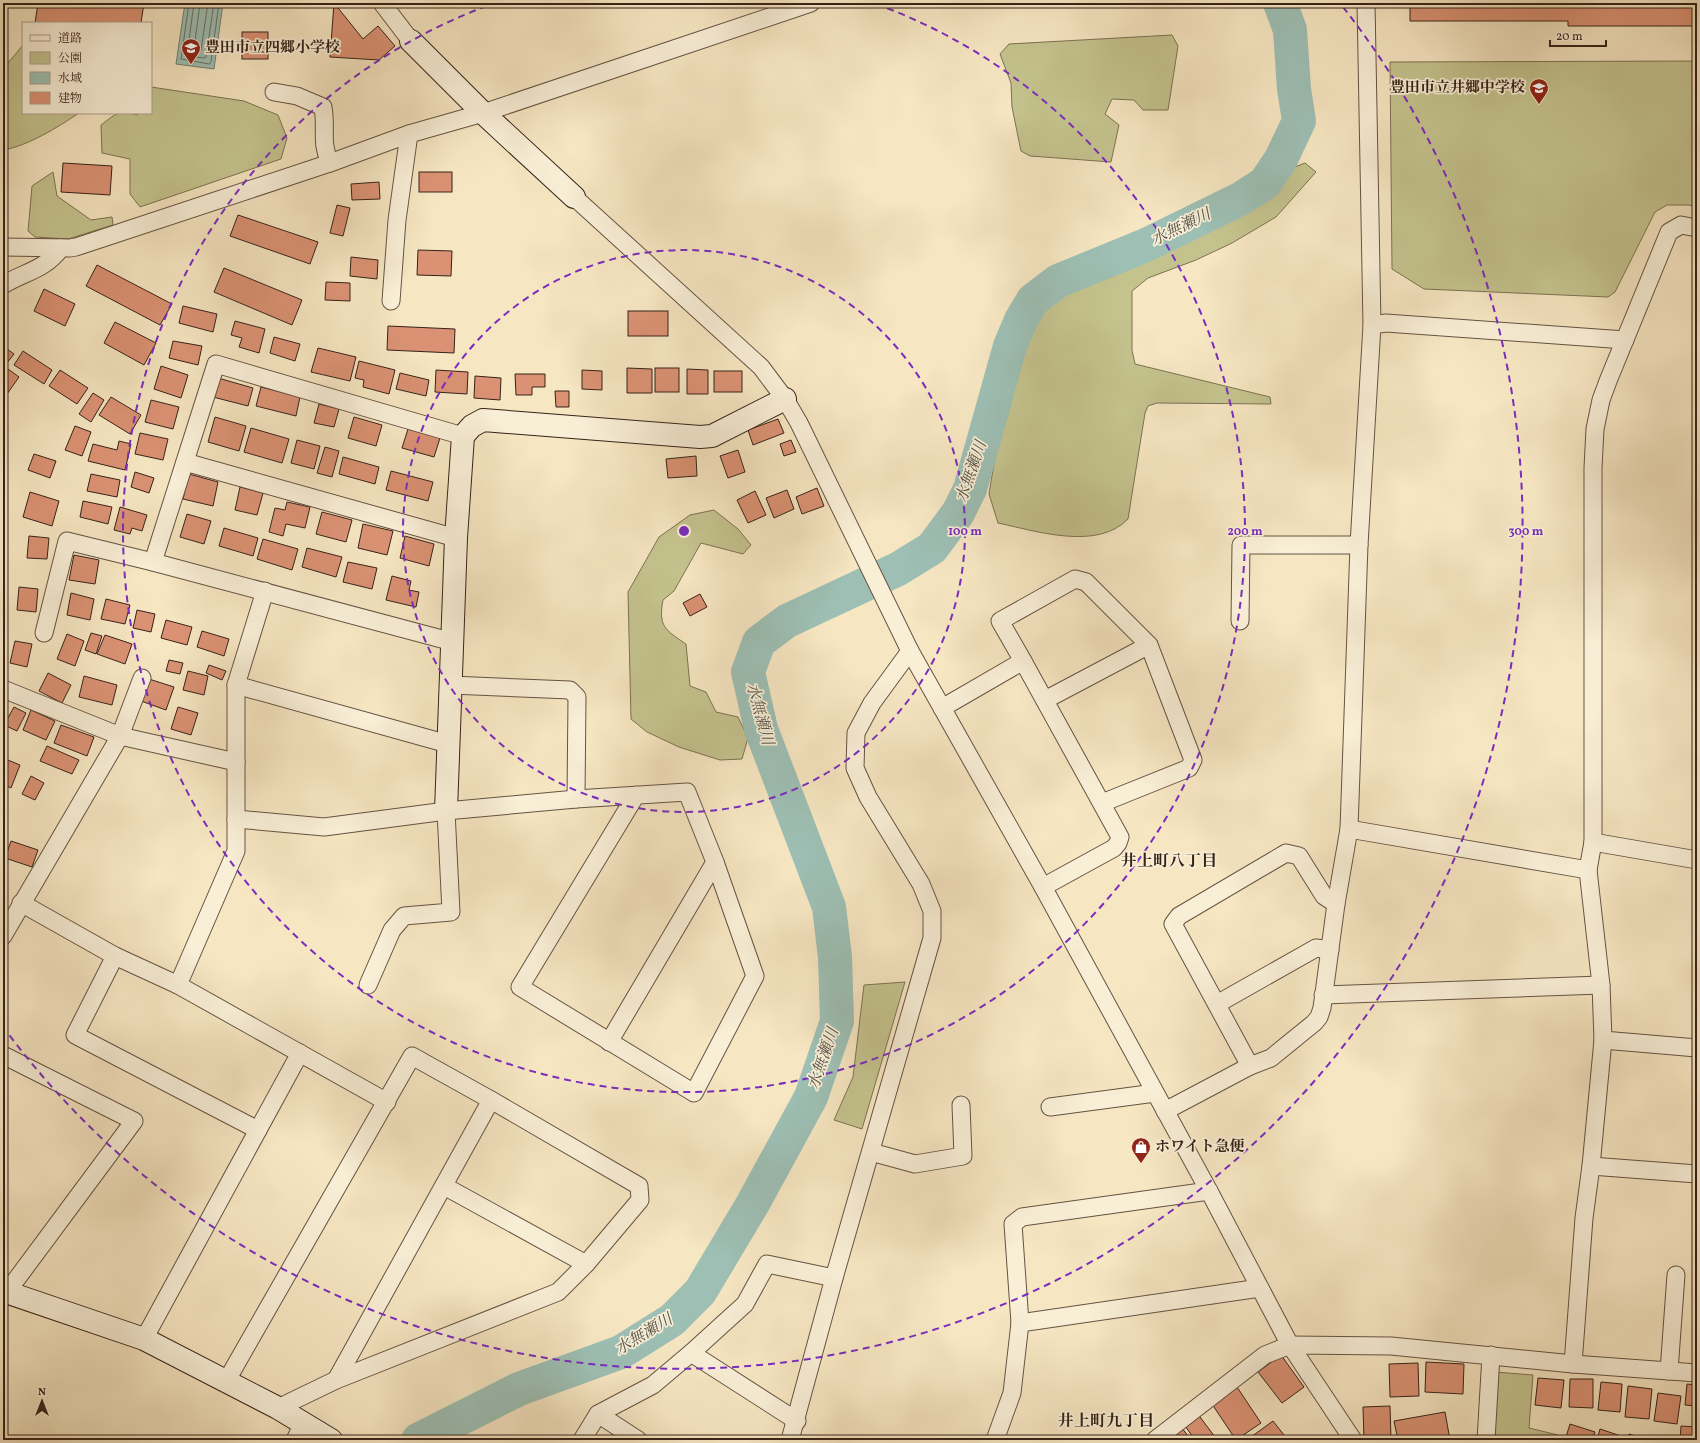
<svg xmlns="http://www.w3.org/2000/svg" width="1700" height="1443" viewBox="0 0 1700 1443" font-family="Vollkorn,'Noto Serif JP',serif">
<style>
.green{fill:#c4c38e;stroke:#7d7253}
.water{fill:#9dbfb4;stroke:#748076}
.lines{fill:none;stroke-linecap:round;stroke-linejoin:round}
.shore{stroke:#6a7066;stroke-width:1}
.river{stroke:#9dbfb4;stroke-width:34}
.building{fill:#db9274;stroke:#362218}
.street-casing{stroke:#665342;stroke-width:19}
.secondary-casing{stroke:#362218;stroke-width:24}
.street{stroke:#f9efd7;stroke-width:17}
.secondary{stroke:#f9efd7;stroke-width:22}
.ring{fill:none;stroke:#7b2cbf;stroke-width:2;stroke-dasharray:7 5}
.labels{text-anchor:middle;dominant-baseline:central;stroke-width:3.5;stroke-linejoin:round;paint-order:stroke}
.poi-label{font-size:15px;font-weight:bold;fill:#362218;stroke:#f9efd7;text-anchor:start}
.water-label{font-size:16px;font-style:italic;fill:#555147;stroke:#f9efd7}
.neighbourhood-label{font-size:16px;font-weight:bold;fill:#362218;stroke:#f9efd7}
.centre{fill:#7b2cbf;stroke:#f9efd7;stroke-width:2}
.ring-label{font-size:12px;text-anchor:middle;font-weight:bold;fill:#7b2cbf;stroke:#f9efd7;stroke-width:3.5;stroke-linejoin:round;paint-order:stroke}
</style>
<rect width="100%" height="100%" fill="#f6e6c2"/>
<filter id="stains"><feTurbulence type="fractalNoise" baseFrequency=".005" numOctaves="4"/><feColorMatrix values="0 0 0 0 .2 0 0 0 0 .09 0 0 0 0 .02 0 0 0 .5 -.17"/></filter>
<radialGradient id="worn" r=".72"><stop offset=".6" stop-color="#630" stop-opacity="0"/><stop offset="1" stop-color="#630" stop-opacity=".3"/></radialGradient>
<g class="green">
<path d="M 1172,35 L 1178,46 L 1168,110 L 1143,110 L 1134,100 L 1112,99 L 1105,114 L 1119,125 L 1111,162 L 1030,156 L 1021,151 L 1012,107 L 1011,83 L 1000,54 L 1009,44 Z"/>
<path d="M 23,45 L 23,113 L 79,113 C 58,127 28,146 3,150 L 3,69 Z"/>
<path d="M 1697,61 L 1697,208 L 1689,205 L 1667,205 L 1655,212 L 1615,292 L 1608,297 L 1424,289 L 1392,269 L 1390,62 Z"/>
<path d="M 151,87 L 244,101 L 278,115 L 287,138 L 281,159 L 140,207 L 130,194 L 130,159 L 102,153 L 101,125 C 114,115 119,109 137,115 L 138,113 L 151,113 Z"/>
<path d="M 1305,163 L 1316,172 L 1276,217 L 1232,243 L 1196,260 L 1148,278 L 1132,291 L 1132,350 L 1135,364 L 1270,397 L 1271,404 L 1157,403 L 1148,406 L 1145,413 L 1128,519 C 1097,551 1036,531 998,523 L 989,494 L 1000,427 L 1014,371 L 1032,314 L 1061,289 L 1209,222 L 1245,203 L 1287,170 Z"/>
<path d="M 53,172 L 57,196 L 91,220 L 112,217 L 113,225 L 68,239 L 35,237 L 28,231 L 32,186 Z"/>
<path d="M 714,510 L 738,529 L 751,545 L 743,554 L 701,543 L 674,591 L 663,600 C 658,626 665,630 686,644 L 690,686 L 706,692 L 716,712 L 738,717 L 748,738 L 742,759 L 720,760 L 679,747 L 647,732 L 631,719 L 628,592 L 659,537 L 690,515 Z"/>
<path d="M 905,982 L 862,1129 L 834,1120 L 853,1077 L 864,985 Z"/>
<path d="M 1495,1372 L 1533,1375 L 1529,1428 L 1558,1435 L 1557,1440 L 1495,1440 Z"/>
</g>
<path class="water" d="M 185,3 L 223,3 L 214,69 L 176,64 Z"/>
<g class="lines">
<g class="shore">
<path d="M 189,3 L 181,59 L 209,64 L 211,62 L 219,3"/>
<path d="M 194,3 L 187,55 L 188,56 L 204,58 L 206,57 L 214,3"/>
<path d="M 200,3 L 194,49 L 195,51 L 199,52 L 201,50 L 208,3"/>
</g>
<path class="river" d="M 418,1440 L 519,1389 L 621,1352 L 672,1320 L 700,1292 L 752,1205 L 811,1097 L 837,1021 L 835,957 L 829,907 L 761,729 L 748,672 L 759,642 L 787,621 L 898,569 L 932,548 L 958,513 L 970,489 L 1010,346 L 1021,320 L 1033,300 L 1058,281 L 1146,245 L 1240,199 L 1265,183 L 1281,159 L 1299,121 L 1294,89 L 1290,30 L 1280,3"/>
</g>
<g class="building">
<path d="M 38,3 L 144,3 L 141,23 L 35,23 Z"/>
<path d="M 334,3 L 363,39 L 378,26 L 395,46 L 379,60 L 330,57 Z"/>
<path d="M 1410,3 L 1697,3 L 1697,26 L 1568,26 L 1568,21 L 1410,21 Z"/>
<rect x="242" y="32" width="26" height="27"/>
<path d="M 63,163 L 112,166 L 110,195 L 61,192 Z"/>
<rect x="419" y="172" width="33" height="20"/>
<path d="M 379,182 L 380,199 L 352,200 L 351,184 Z"/>
<path d="M 337,205 L 350,208 L 343,236 L 330,233 Z"/>
<path d="M 238,215 L 318,242 L 310,264 L 230,236 Z"/>
<path d="M 418,250 L 452,251 L 451,276 L 417,275 Z"/>
<path d="M 351,257 L 378,260 L 377,279 L 350,276 Z"/>
<path d="M 97,265 L 172,304 L 160,325 L 86,286 Z"/>
<path d="M 224,268 L 302,300 L 292,325 L 214,292 Z"/>
<path d="M 326,282 L 350,283 L 350,301 L 325,300 Z"/>
<path d="M 44,289 L 75,304 L 65,326 L 34,311 Z"/>
<path d="M 183,306 L 217,314 L 213,332 L 179,323 Z"/>
<rect x="628" y="311" width="40" height="25"/>
<path d="M 235,321 L 265,329 L 259,353 L 239,347 L 242,338 L 231,335 Z"/>
<path d="M 115,322 L 156,343 L 144,365 L 104,343 Z"/>
<path d="M 388,326 L 455,329 L 454,353 L 387,350 Z"/>
<path d="M 274,337 L 300,344 L 295,361 L 270,353 Z"/>
<path d="M 173,341 L 202,346 L 198,365 L 169,358 Z"/>
<path d="M 3,346 L 14,354 L 3,368 Z"/>
<path d="M 318,348 L 356,357 L 350,381 L 311,372 Z"/>
<path d="M 23,351 L 52,370 L 44,384 L 14,365 Z"/>
<path d="M 359,361 L 395,370 L 389,394 L 363,387 L 364,380 L 355,378 Z"/>
<path d="M 161,366 L 188,375 L 181,398 L 154,389 Z"/>
<path d="M 627,368 L 652,369 L 652,393 L 627,393 Z"/>
<rect x="655" y="368" width="24" height="24"/>
<path d="M 8,369 L 19,377 L 7,394 L 3,391 L 3,375 Z"/>
<path d="M 687,369 L 708,370 L 708,394 L 687,394 Z"/>
<path d="M 60,370 L 88,388 L 77,404 L 49,386 Z"/>
<path d="M 436,370 L 468,372 L 467,394 L 435,392 Z"/>
<path d="M 582,370 L 602,371 L 602,390 L 582,389 Z"/>
<rect x="714" y="371" width="28" height="21"/>
<path d="M 400,373 L 429,380 L 426,396 L 396,389 Z"/>
<path d="M 515,374 L 545,374 L 545,387 L 532,387 L 532,395 L 516,395 Z"/>
<path d="M 475,376 L 501,378 L 500,400 L 474,398 Z"/>
<path d="M 218,378 L 253,388 L 248,406 L 213,397 Z"/>
<path d="M 261,387 L 300,397 L 296,416 L 256,406 Z"/>
<path d="M 555,391 L 569,391 L 569,407 L 556,407 Z"/>
<path d="M 93,393 L 104,400 L 91,422 L 79,414 Z"/>
<path d="M 111,397 L 141,415 L 130,434 L 99,415 Z"/>
<path d="M 151,400 L 179,407 L 173,429 L 145,422 Z"/>
<path d="M 319,404 L 339,409 L 334,427 L 314,423 Z"/>
<path d="M 215,417 L 246,426 L 239,451 L 208,442 Z"/>
<path d="M 354,417 L 382,425 L 376,446 L 348,438 Z"/>
<path d="M 778,419 L 784,433 L 753,445 L 748,430 Z"/>
<path d="M 75,426 L 91,432 L 82,456 L 65,450 Z"/>
<path d="M 251,428 L 289,439 L 282,463 L 244,452 Z"/>
<path d="M 408,429 L 440,438 L 434,457 L 402,448 Z"/>
<path d="M 140,433 L 168,439 L 163,460 L 135,454 Z"/>
<path d="M 297,440 L 320,446 L 314,469 L 291,463 Z"/>
<path d="M 791,440 L 796,452 L 784,456 L 780,444 Z"/>
<path d="M 119,441 L 131,444 L 125,470 L 88,461 L 93,444 L 117,450 Z"/>
<path d="M 325,447 L 339,451 L 332,477 L 317,473 Z"/>
<path d="M 738,450 L 745,472 L 728,478 L 720,456 Z"/>
<path d="M 34,454 L 56,461 L 50,478 L 28,470 Z"/>
<path d="M 696,456 L 697,476 L 668,478 L 666,459 Z"/>
<path d="M 343,457 L 379,467 L 375,484 L 339,474 Z"/>
<path d="M 391,471 L 433,482 L 428,501 L 386,490 Z"/>
<path d="M 135,472 L 154,478 L 149,493 L 131,487 Z"/>
<path d="M 91,474 L 120,480 L 117,497 L 87,491 Z"/>
<path d="M 189,474 L 218,482 L 213,506 L 183,499 Z"/>
<path d="M 240,487 L 263,493 L 257,515 L 235,510 Z"/>
<path d="M 817,488 L 824,506 L 802,514 L 796,497 Z"/>
<path d="M 787,490 L 794,509 L 774,518 L 766,498 Z"/>
<path d="M 755,491 L 766,515 L 748,523 L 737,500 Z"/>
<path d="M 30,492 L 59,501 L 52,526 L 23,517 Z"/>
<path d="M 83,501 L 112,507 L 108,524 L 80,517 Z"/>
<path d="M 287,502 L 310,507 L 305,528 L 286,524 L 283,536 L 269,532 L 275,508 L 285,510 Z"/>
<path d="M 120,507 L 147,515 L 142,531 L 132,528 L 130,534 L 114,530 Z"/>
<path d="M 322,512 L 352,520 L 346,542 L 316,534 Z"/>
<path d="M 187,514 L 211,521 L 204,544 L 180,537 Z"/>
<path d="M 363,524 L 393,531 L 387,555 L 358,548 Z"/>
<path d="M 224,528 L 258,538 L 253,556 L 219,546 Z"/>
<path d="M 29,536 L 49,538 L 47,559 L 27,558 Z"/>
<path d="M 405,536 L 434,544 L 429,566 L 400,558 Z"/>
<path d="M 263,539 L 298,549 L 292,570 L 257,559 Z"/>
<path d="M 307,548 L 342,557 L 336,577 L 302,567 Z"/>
<path d="M 74,555 L 99,560 L 95,584 L 69,580 Z"/>
<path d="M 348,562 L 377,568 L 372,589 L 343,582 Z"/>
<path d="M 392,576 L 411,581 L 409,590 L 419,592 L 416,607 L 386,600 Z"/>
<path d="M 19,587 L 38,589 L 36,612 L 17,610 Z"/>
<path d="M 71,593 L 94,599 L 90,620 L 67,615 Z"/>
<path d="M 700,594 L 707,607 L 690,616 L 683,603 Z"/>
<path d="M 106,599 L 130,605 L 125,624 L 101,619 Z"/>
<path d="M 137,610 L 155,614 L 151,632 L 133,628 Z"/>
<path d="M 166,620 L 192,627 L 187,645 L 161,638 Z"/>
<path d="M 202,631 L 229,639 L 224,656 L 197,647 Z"/>
<path d="M 91,633 L 102,636 L 96,654 L 85,650 Z"/>
<path d="M 67,634 L 84,641 L 75,666 L 57,659 Z"/>
<path d="M 105,635 L 132,644 L 125,664 L 97,654 Z"/>
<path d="M 15,641 L 32,644 L 27,667 L 10,663 Z"/>
<path d="M 169,660 L 183,663 L 180,674 L 166,671 Z"/>
<path d="M 209,665 L 226,671 L 222,680 L 206,673 Z"/>
<path d="M 188,671 L 208,676 L 204,695 L 183,690 Z"/>
<path d="M 48,673 L 71,685 L 62,703 L 39,691 Z"/>
<path d="M 84,676 L 117,685 L 112,705 L 79,697 Z"/>
<path d="M 149,679 L 174,687 L 166,710 L 141,701 Z"/>
<path d="M 14,707 L 26,713 L 17,731 L 4,725 Z"/>
<path d="M 178,707 L 198,713 L 191,735 L 171,729 Z"/>
<path d="M 31,710 L 55,721 L 46,740 L 23,730 Z"/>
<path d="M 61,725 L 94,737 L 87,756 L 54,743 Z"/>
<path d="M 47,746 L 79,760 L 72,774 L 40,761 Z"/>
<path d="M 3,758 L 20,765 L 11,788 L 3,784 Z"/>
<path d="M 31,776 L 44,783 L 35,800 L 22,794 Z"/>
<path d="M 11,841 L 38,850 L 32,867 L 5,858 Z"/>
<path d="M 1281,1355 L 1304,1387 L 1282,1403 L 1258,1372 Z"/>
<path d="M 1426,1362 L 1464,1364 L 1463,1394 L 1425,1392 Z"/>
<path d="M 1418,1363 L 1419,1396 L 1390,1397 L 1389,1364 Z"/>
<path d="M 1538,1378 L 1564,1380 L 1561,1408 L 1535,1405 Z"/>
<path d="M 1570,1379 L 1593,1379 L 1593,1408 L 1569,1407 Z"/>
<path d="M 1601,1382 L 1622,1384 L 1620,1412 L 1598,1410 Z"/>
<path d="M 1687,1384 L 1697,1385 L 1697,1406 L 1685,1405 Z"/>
<path d="M 1628,1386 L 1652,1389 L 1649,1419 L 1625,1417 Z"/>
<path d="M 1237,1387 L 1261,1423 L 1236,1440 L 1212,1404 Z"/>
<path d="M 1658,1393 L 1681,1396 L 1677,1424 L 1654,1421 Z"/>
<path d="M 1390,1406 L 1391,1439 L 1364,1440 L 1363,1407 Z"/>
<path d="M 1445,1412 L 1450,1440 L 1398,1440 L 1394,1421 Z"/>
<path d="M 1197,1413 L 1215,1437 L 1211,1440 L 1195,1440 L 1183,1423 Z"/>
<path d="M 1273,1421 L 1288,1440 L 1254,1440 L 1251,1437 Z"/>
<path d="M 1570,1424 L 1595,1432 L 1592,1440 L 1565,1440 Z"/>
<path d="M 1681,1426 L 1697,1427 L 1697,1440 L 1680,1440 Z"/>
<path d="M 1182,1428 L 1191,1440 L 1166,1440 Z"/>
<path d="M 1600,1429 L 1621,1436 L 1620,1440 L 1597,1440 Z"/>
<path d="M 1629,1434 L 1649,1440 L 1627,1440 Z"/>
</g>
<g class="lines">
<g class="street-casing">
<g id="street">
<path d="M 382,3 L 411,41"/>
<path d="M 274,92 L 297,96 L 323,107 C 327,130 320,141 330,163"/>
<path d="M 574,197 L 761,367 L 785,399 L 799,423 L 910,651 L 1043,887 L 1209,1191 L 1290,1345 L 1353,1440"/>
<path d="M 3,247 L 70,248 L 76,247 L 330,163 L 409,134 L 483,113 L 811,3"/>
<path d="M 3,285 C 24,272 45,270 61,248"/>
<path d="M 391,301 L 397,220 L 409,134"/>
<path d="M 1372,325 L 1386,323 L 1625,340"/>
<path d="M 185,462 L 456,538"/>
<path d="M 1240,621 L 1241,545 L 1359,545"/>
<path d="M 44,633 L 67,541 L 153,562"/>
<path d="M 453,642 L 153,562 L 216,364 L 463,436"/>
<path d="M 1023,661 L 1000,621 L 1075,579 L 1086,582 L 1149,645 L 1193,760 L 1189,768 L 1102,803"/>
<path d="M 236,685 L 448,744"/>
<path d="M 451,685 L 570,690 L 577,697 L 576,799"/>
<path d="M 3,689 L 120,736 L 236,762"/>
<path d="M 1045,700 L 1149,645"/>
<path d="M 942,708 L 1023,661 L 1120,837 L 1118,843 L 1114,848 L 1043,887"/>
<path d="M 236,819 L 324,827 L 446,811 L 576,799 L 687,792 L 715,862 L 755,976 L 694,1093 L 520,987 L 636,795"/>
<path d="M 1349,829 L 1588,870"/>
<path d="M 1593,842 L 1697,860"/>
<path d="M 21,903 L 115,956 L 178,985 L 387,1102"/>
<path d="M 3,936 L 120,736 L 142,678"/>
<path d="M 115,956 L 75,1035 L 258,1130"/>
<path d="M 178,985 L 236,851 L 236,685 L 265,591"/>
<path d="M 368,985 L 392,930 L 404,916 L 451,912 L 446,811"/>
<path d="M 1323,995 L 1601,985"/>
<path d="M 1217,1004 L 1316,948 L 1330,950"/>
<path d="M 1603,1040 L 1697,1048"/>
<path d="M 609,1042 L 715,862"/>
<path d="M 3,1055 L 134,1121 L 7,1292"/>
<path d="M 1250,1066 L 1173,924 L 1179,916 L 1286,853 L 1299,856 L 1324,896 L 1336,904"/>
<path d="M 1050,1107 L 1155,1093"/>
<path d="M 1165,1111 L 1250,1066 L 1271,1058 L 1314,1023 L 1319,1017 L 1322,1008 L 1336,904 L 1349,829 L 1359,545 L 1372,325 L 1366,3"/>
<path d="M 871,1152 L 915,1164 L 963,1156 L 961,1105"/>
<path d="M 1591,1166 L 1697,1174"/>
<path d="M 444,1186 L 586,1264"/>
<path d="M 1020,1323 L 1260,1288"/>
<path d="M 144,1339 L 300,1053"/>
<path d="M 691,1353 L 797,1421"/>
<path d="M 1573,1364 L 1584,1218 L 1591,1166 L 1603,1040 L 1601,985 L 1588,870 L 1593,842 L 1593,468 L 1595,429 L 1601,400 L 1608,381 L 1669,232 L 1681,225 L 1697,228"/>
<path d="M 1669,1371 L 1676,1275"/>
<path d="M 227,1380 L 412,1056 L 491,1100 L 639,1186 L 640,1200 L 586,1264 L 558,1292 L 336,1380 L 278,1408"/>
<path d="M 336,1380 L 491,1100"/>
<path d="M 598,1414 L 638,1440"/>
<path d="M 295,1440 L 303,1423"/>
<path d="M 582,1440 L 598,1414 L 653,1385 L 691,1353 L 745,1304 L 767,1264 L 834,1278"/>
<path d="M 790,1440 L 834,1278 L 932,938 L 932,911 L 921,884 L 868,797 L 855,768 L 856,733 L 872,703 L 910,651"/>
<path d="M 995,1440 L 1012,1393 L 1020,1323 L 1013,1224 L 1022,1217 L 1209,1191"/>
<path d="M 1155,1440 L 1265,1355 L 1290,1345 L 1391,1346 L 1573,1364 L 1697,1373"/>
<path d="M 1486,1440 L 1491,1355"/>
</g>
</g>
<g class="secondary-casing">
<g id="secondary">
<path d="M 411,41 L 483,113 L 574,197"/>
<path d="M 446,811 L 456,538 L 463,436 L 472,426 L 483,420 L 700,437 L 712,436 L 785,399"/>
<path d="M 3,1291 L 144,1339 L 278,1408 L 331,1440"/>
</g>
</g>
<use href="#street" class="street"/>
<use href="#secondary" class="secondary"/>
</g>
<g class="ring">
<circle cx="684" cy="531" r="281"/>
<path d="M876 4A561 561 0 1 1 492 4"/>
<path d="M1343 7A842 842 0 1 1 7 1032"/>
</g>
<defs>
<g id="school-pin" transform="scale(1)"><path d="M0 17L-7.5 6A9.5 9.5 0 1 1 7.5 6Z" fill="#8f2418" stroke="#f9efd7"/><path d="M0-5L7-2L0 1L-7-2ZM-4 1L0 2.5L4 1V4Q0 6-4 4Z" fill="#fff"/></g>
<g id="shop-pin" transform="scale(1)"><path d="M0 17L-7.5 6A9.5 9.5 0 1 1 7.5 6Z" fill="#8f2418" stroke="#f9efd7"/><path d="M-5-2.5h2.3a2.7 3.5 0 0 1 5.4 0H5L5.5 6h-11ZM-1.5-2.5h3a1.5 2.3 0 0 0-3 0Z" fill="#fff"/></g>
</defs>
<g fill-rule="evenodd">
<use href="#school-pin" x="191" y="48"/>
<use href="#school-pin" x="1539" y="88"/>
<use href="#shop-pin" x="1141" y="1147"/>
</g>
<g class="labels">
<g class="poi-label">
<text x="205" y="48">豊田市立四郷小学校</text>
<text x="1525" y="88" text-anchor="end">豊田市立井郷中学校</text>
<text x="1155" y="1147">ホワイト急便</text>
</g>
<g class="water-label">
<text transform="translate(1181 228) rotate(-26)">水無瀬川</text>
<text transform="translate(972 472) rotate(-71)">水無瀬川</text>
<text transform="translate(759 714) rotate(75)">水無瀬川</text>
<text transform="translate(824 1059) rotate(-71)">水無瀬川</text>
<text transform="translate(644 1335) rotate(-31)">水無瀬川</text>
</g>
<g class="neighbourhood-label">
<text x="1169" y="862">井上町八丁目</text>
<text x="1106" y="1422">井上町九丁目</text>
</g>
</g>
<circle cx="684" cy="531" r="6" class="centre"/>
<g class="ring-label">
<text x="965" y="535">100 m</text>
<text x="1245" y="535">200 m</text>
<text x="1526" y="535">300 m</text>
</g>
<rect width="1700" height="1443" fill="none" stroke="#f6e6c2" stroke-width="16"/>
<rect x="4" y="4" width="1692" height="1435" fill="none" stroke="#362218" stroke-width="2"/>
<rect x="8" y="8" width="1684" height="1427" fill="none" stroke="#362218"/>
<rect x="22" y="22" width="130" height="92" fill="#f9efd7" stroke="#ab9d8b"/>
<rect x="30" y="35" width="20" height="6" fill="#f9efd7" stroke="#ab9d8b"/>
<text x="58" y="42" font-size="12" fill="#362218">道路</text>
<rect x="30" y="52" width="20" height="12" fill="#c4c38e" stroke="#ab9d8b"/>
<text x="58" y="62" font-size="12" fill="#362218">公園</text>
<rect x="30" y="72" width="20" height="12" fill="#9dbfb4" stroke="#ab9d8b"/>
<text x="58" y="82" font-size="12" fill="#362218">水域</text>
<rect x="30" y="92" width="20" height="12" fill="#db9274" stroke="#ab9d8b"/>
<text x="58" y="102" font-size="12" fill="#362218">建物</text>
<g transform="translate(42 1401)" stroke="#f9efd7" stroke-width="3" paint-order="stroke">
<path d="M0-3L7 15L0 10L-7 15Z" fill="#362218"/>
<text y="-6" font-size="11" font-weight="bold" text-anchor="middle" fill="#362218">N</text>
</g>
<path d="M1550 40v6h56v-6" fill="none" stroke="#362218" stroke-width="2"/>
<text x="1556" y="40" font-size="12" fill="#362218" stroke="#f9efd7" stroke-width="3" paint-order="stroke">20 m</text>
<rect width="100%" height="100%" filter="url(#stains)"/>
<rect width="100%" height="100%" fill="url(#worn)"/>
</svg>
